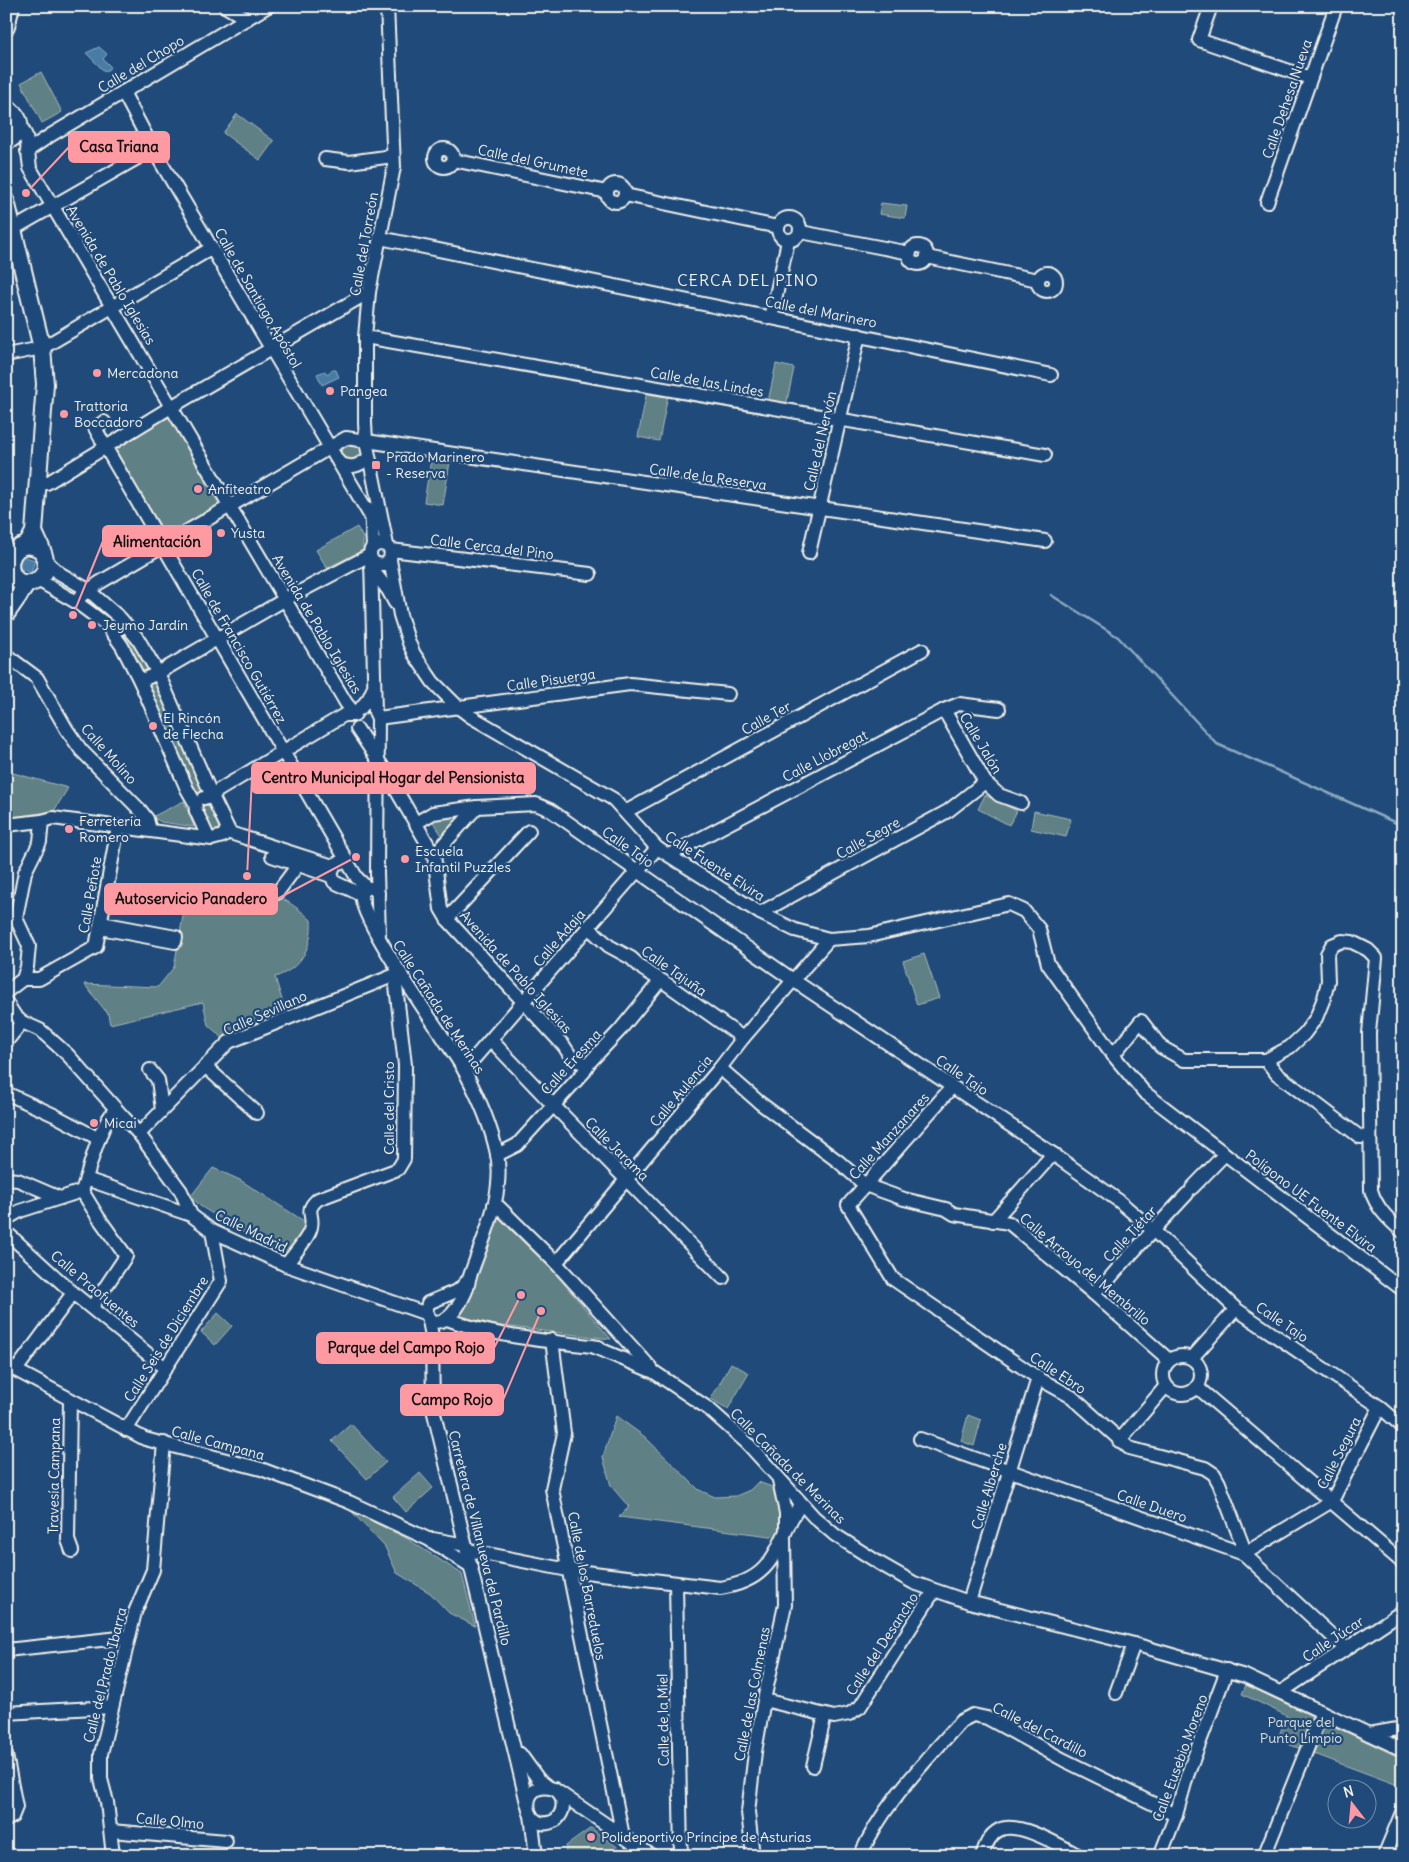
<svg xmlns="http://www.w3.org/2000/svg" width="1409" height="1862" viewBox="0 0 1409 1862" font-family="Delius,sans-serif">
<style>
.green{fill:#5f8084;stroke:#aab8b6}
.water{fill:#487ca5;stroke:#8dabc0}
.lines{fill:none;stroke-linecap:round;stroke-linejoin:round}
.stream{stroke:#8dabc0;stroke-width:2.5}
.minor-casing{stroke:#f4f1e8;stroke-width:16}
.major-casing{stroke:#f4f1e8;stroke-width:20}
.minor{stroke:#1f4a7a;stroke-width:12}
.major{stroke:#1f4a7a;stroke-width:16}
.poi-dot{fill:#ff9aa2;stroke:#1f4a7a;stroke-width:2}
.labels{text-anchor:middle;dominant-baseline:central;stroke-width:4.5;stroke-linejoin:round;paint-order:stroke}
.street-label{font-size:14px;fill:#f4f1e8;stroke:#1f4a7a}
.poi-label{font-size:14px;fill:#f4f1e8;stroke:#1f4a7a;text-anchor:start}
.park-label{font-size:14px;fill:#dee0d9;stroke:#1f4a7a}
.quarter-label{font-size:16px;letter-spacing:1px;fill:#f4f1e8;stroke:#1f4a7a}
.leader{fill:none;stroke:#ff9aa2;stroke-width:2}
.callout-dot{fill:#ff9aa2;stroke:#1f4a7a;stroke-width:2}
.callout{fill:#ff9aa2;stroke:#ff9aa2;stroke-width:2}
.callout-label{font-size:15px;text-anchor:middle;font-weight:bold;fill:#111}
</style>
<rect width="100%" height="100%" fill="#1f4a7a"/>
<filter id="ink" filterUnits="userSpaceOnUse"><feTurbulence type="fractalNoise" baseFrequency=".02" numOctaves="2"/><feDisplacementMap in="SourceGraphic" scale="10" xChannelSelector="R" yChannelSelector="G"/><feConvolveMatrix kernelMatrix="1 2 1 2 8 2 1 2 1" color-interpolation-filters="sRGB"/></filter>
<g filter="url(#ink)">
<g class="green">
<path d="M 41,72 L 62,112 L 42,123 L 21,83 Z"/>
<path d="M 237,114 L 274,141 L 260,160 L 223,133 Z"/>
<path d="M 881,203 L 907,206 L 905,218 L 879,214 Z"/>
<path d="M 776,364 L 794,368 L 786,406 L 768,402 Z"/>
<path d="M 647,391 L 668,395 L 659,441 L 638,437 Z"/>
<path d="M 169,417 L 221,504 L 166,536 L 114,449 Z"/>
<circle cx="351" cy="453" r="10"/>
<path d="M 431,459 L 450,462 L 443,505 L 424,502 Z"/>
<path d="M 357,527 L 363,538 L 363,550 L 327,568 L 316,550 Z"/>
<path d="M 89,599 C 117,623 130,636 148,668 L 146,671 L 142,671 L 87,603 L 87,600 Z"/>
<path d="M 151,683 L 157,683 L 204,790 L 199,795 L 195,794 L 148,687 Z"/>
<path d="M 6,771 L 68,788 L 54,811 L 6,818 Z"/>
<path d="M 985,795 L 1017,811 L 1009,825 L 978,809 Z"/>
<path d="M 184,801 L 194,827 L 161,822 L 152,817 Z"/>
<path d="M 204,805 L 210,806 L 220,827 L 217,832 L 211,831 L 202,809 Z"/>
<path d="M 1034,811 L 1071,819 L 1066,837 L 1031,829 Z"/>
<path d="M 463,815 L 443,837 L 431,819 Z"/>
<path d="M 242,888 C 269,888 292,902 311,920 C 313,946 301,969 275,977 L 286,1013 L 225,1040 L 208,1025 L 203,1002 L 110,1024 L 108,1014 L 84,984 L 158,987 L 174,967 L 185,905 Z"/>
<path d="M 924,954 L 939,998 L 917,1005 L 903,961 Z"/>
<path d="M 213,1168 L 240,1180 L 307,1223 L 285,1258 L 200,1206 L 191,1196 Z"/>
<path d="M 497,1216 L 553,1271 L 611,1339 L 494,1325 L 461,1316 L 460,1313 L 477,1277 Z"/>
<path d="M 218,1313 L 232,1326 L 215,1345 L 201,1332 Z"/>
<path d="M 731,1363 L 749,1373 L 728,1409 L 711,1399 Z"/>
<path d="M 968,1415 L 981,1420 L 974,1446 L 961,1441 Z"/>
<path d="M 616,1416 L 645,1437 L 699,1490 L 715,1497 L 736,1496 L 750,1490 L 758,1482 L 775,1488 L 782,1517 L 778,1537 L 619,1517 L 629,1507 L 611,1486 L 603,1457 Z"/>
<path d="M 351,1424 L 386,1462 L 367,1479 L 332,1441 Z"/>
<path d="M 420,1473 L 433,1488 L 406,1512 L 393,1497 Z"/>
<path d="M 351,1511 L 406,1538 L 462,1574 L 475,1626 L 449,1613 L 430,1593 L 397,1573 L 385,1547 Z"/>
<path d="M 1246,1685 L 1403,1759 L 1403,1787 L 1277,1740 L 1287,1716 L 1242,1694 Z"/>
<path d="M 591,1828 L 630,1856 L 565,1856 L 566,1846 Z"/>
</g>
<g class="water">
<path d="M 99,47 L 107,54 L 103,59 L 111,67 L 105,72 L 86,53 Z"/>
<path d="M 332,370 L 336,370 L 339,377 L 322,385 L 317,374 L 325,371 L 327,374 Z"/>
<path d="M 22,556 L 35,560 L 31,573 L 18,568 Z"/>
</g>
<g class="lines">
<path class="stream" d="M 1051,595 L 1118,637 L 1217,744 L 1403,826"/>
<g class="minor-casing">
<g id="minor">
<path d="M 225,6 L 247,19"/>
<path d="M 1211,6 L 1199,40 L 1310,78"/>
<path d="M 123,92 L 153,149 L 371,517"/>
<path d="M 19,122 L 26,136 L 30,168 L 346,703 L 355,714"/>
<circle cx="444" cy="158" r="9"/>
<path d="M 27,151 L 51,135 L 268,6"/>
<path d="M 325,159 L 349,162 L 393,156"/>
<path d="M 453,160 L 607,192"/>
<circle cx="616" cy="193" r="9"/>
<path d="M 625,195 L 778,227"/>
<path d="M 1267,202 L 1336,6"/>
<circle cx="789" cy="229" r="11"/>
<path d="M 6,231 L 13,229 L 153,149"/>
<path d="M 801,232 L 910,253"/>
<path d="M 380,238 L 1051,375"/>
<circle cx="918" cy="255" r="9"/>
<path d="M 927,257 L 1038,280"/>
<circle cx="1047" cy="282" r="9"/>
<path d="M 771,318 L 788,241"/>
<path d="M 365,337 L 1045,455"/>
<path d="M 6,355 L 42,348 L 212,248"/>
<path d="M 104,422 L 95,428 L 106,448 L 348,863"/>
<path d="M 339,463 C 352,469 358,466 369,458"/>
<path d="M 37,484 L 47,483 L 171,407 L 369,292"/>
<path d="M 371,509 L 373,546"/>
<path d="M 387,545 L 366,441 L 365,423 L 365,337 L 369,292 L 394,167 L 387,6"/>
<path d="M 391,550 L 590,574"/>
<path d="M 809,553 L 859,335"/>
<path d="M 371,560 L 375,712 L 378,718 L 377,873 L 379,934"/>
<path d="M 390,560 L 383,565 L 374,563 C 362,550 380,536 391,550 L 390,560 L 400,615 L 409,643 L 414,654 L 433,682 L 458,707 L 470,716 L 613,799 L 657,848 L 760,913 L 795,930 L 829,939 L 869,936 L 1009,904 L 1024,911 L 1039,929 L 1048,964 L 1113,1055 L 1144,1092 L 1403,1290"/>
<path d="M 46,561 L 59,573 L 88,590 L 120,618 L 138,639 L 158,673 L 212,796 L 230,833 L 333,866"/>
<path d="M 371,568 L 388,590 L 395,603"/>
<path d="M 38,580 L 76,602 L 107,625 L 122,646 L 140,681 L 187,789 L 195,803"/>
<path d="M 76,602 L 82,595 L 99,583 L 346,438 L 1045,541"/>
<path d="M 6,655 L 37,678 L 67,730 L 81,750 L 140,810 L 147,819 L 150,830"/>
<path d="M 140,681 L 158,673 L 284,600 L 370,555"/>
<path d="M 360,709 L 369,698 L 374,687"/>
<path d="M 944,710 L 985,782 L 999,795 L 1021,803"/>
<path d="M 378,718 L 630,684 L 728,694"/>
<path d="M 357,729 L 384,769 L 434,855 L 441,909 L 447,919 L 564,1046 L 573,1060 L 588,1064"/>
<path d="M 204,798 L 212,796 L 219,790 L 344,715 L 354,715"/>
<path d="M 195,803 L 196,811 L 208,837"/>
<path d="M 625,812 L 922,650"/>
<path d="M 416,823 L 433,813 L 477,807 L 536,804 L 550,810 L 793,980 L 1053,1154 L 1119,1201 L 1154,1231 L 1236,1309 L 1380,1407 L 1403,1427"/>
<path d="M 6,825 L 42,821 L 53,818 L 196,837 L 212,839 L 223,836 L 227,829"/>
<path d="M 434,855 L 477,807"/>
<path d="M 669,855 L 944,710 L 959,704 L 999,709"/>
<path d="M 272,856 L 331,876"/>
<path d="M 277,893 L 298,865"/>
<path d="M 360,894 L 334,882 L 331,873 L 335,864 L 341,862 L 348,863 L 357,878 L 367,888"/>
<path d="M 378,894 L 374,888 L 367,888 L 362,891 C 352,913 449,1042 464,1070 C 478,1096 491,1125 497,1154 C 505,1196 482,1240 469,1279 C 468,1293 449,1330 431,1320 L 426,1313 L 428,1303 L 459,1290 L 469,1279"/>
<path d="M 760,913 L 948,811 L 985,782"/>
<path d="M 447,919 L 529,831"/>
<path d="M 588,927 L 609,946 L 631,958 L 644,970 L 664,982 L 743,1038"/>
<path d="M 100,928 L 175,942 L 176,937 L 101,923"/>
<path d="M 23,979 L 39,979 L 96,947 L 118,827"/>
<path d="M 6,992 L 23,979 L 27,967 L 29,946 L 16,918 L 25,872 L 40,842 L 42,821"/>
<path d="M 6,1002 L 15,1016 L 22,1022 L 40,1030 L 68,1055 L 116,1109 L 139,1134 L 181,1191 L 191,1215 L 212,1231 L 286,1265 L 427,1314"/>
<path d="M 491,1040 L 553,1105 L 723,1278"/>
<path d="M 6,1042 L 22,1022"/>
<path d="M 1113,1055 L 1141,1021 L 1161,1047 L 1184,1060 L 1266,1060 L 1290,1047 L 1304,1034 L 1316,1018 L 1324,998 L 1328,981 L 1327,954 L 1332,945 L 1342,941 L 1352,942 L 1368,950 L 1376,958 L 1369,1033 L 1371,1190 C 1376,1208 1389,1220 1403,1232"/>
<path d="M 1266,1060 L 1277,1074 L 1360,1137 L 1370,1136"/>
<path d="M 205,1066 L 257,1113"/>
<path d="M 720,1068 L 760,1103 L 839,1162 L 865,1185 L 904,1199 L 946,1209 L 954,1214 L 1009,1223 L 1093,1293 L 1169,1360"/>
<path d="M 150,1070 L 158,1080 L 162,1110"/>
<path d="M 464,1070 L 657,848"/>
<path d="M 952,1087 L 848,1205 L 893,1279 L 1038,1378 L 1072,1397 L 1129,1448 L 1205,1468 L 1214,1474 L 1219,1483 L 1243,1546 L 1244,1554 L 1332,1501 L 1380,1407"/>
<path d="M 6,1093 L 54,1115 L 99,1139"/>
<path d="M 139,1134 L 229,1042 L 400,973"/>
<path d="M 497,1155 L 517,1145 L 584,1072 L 588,1064 L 620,1030 L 660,981"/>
<path d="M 6,1179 L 18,1180 L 60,1198"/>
<path d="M 86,1179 L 191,1215"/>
<path d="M 1192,1188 L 1225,1154"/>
<path d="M 82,1191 L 98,1217 L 126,1256 L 92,1307"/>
<path d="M 494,1205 L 499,1207 L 556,1263 L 651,1368"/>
<path d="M 6,1219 L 20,1211 L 82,1191 C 90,1168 99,1125 116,1109"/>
<path d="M 993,1221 L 1053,1154"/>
<path d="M 6,1232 L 73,1293 L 165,1368"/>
<path d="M 556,1263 L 720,1068 L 743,1038 L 829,939"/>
<path d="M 286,1265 C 293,1255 309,1238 311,1227 C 314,1214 304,1211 318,1199 L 398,1169 L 404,1159 L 405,1065 L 396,986 L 400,973"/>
<path d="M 1093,1293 L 1109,1279 L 1121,1265 L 1187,1194"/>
<path d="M 428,1316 L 432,1336 L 433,1409 L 527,1803"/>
<path d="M 447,1319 C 493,1337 549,1341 599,1347"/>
<path d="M 552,1340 L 564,1433 L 552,1489 L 623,1836"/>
<path d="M 592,1346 L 654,1372 L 709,1409 L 747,1443 L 814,1517 L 835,1535 L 879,1563 L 914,1583 L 969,1602 L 1134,1644 L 1245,1676 L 1403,1750"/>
<circle cx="1182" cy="1375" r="19"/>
<path d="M 1192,1358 L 1236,1309"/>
<path d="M 6,1365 L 145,1439 L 261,1469 L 349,1502 L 428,1539 L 472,1567"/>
<path d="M 16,1370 L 73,1293"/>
<path d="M 1197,1387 L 1403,1563"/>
<path d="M 70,1400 L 68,1540 L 72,1551"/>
<path d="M 126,1430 L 221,1281 L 212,1231"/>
<path d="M 920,1439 L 1244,1554 L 1345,1648"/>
<path d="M 1119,1441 L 1166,1386"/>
<path d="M 779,1480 L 786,1513 L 786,1527"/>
<path d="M 433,1539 L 466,1545"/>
<path d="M 468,1550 L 568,1570 L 720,1588 C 766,1581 773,1559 791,1520 C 794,1514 798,1510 800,1503"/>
<path d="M 676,1583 L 681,1856"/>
<path d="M 969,1602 L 1038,1378"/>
<path d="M 6,1650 L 129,1637"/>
<path d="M 1281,1692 L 1403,1611"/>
<path d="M 1116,1693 L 1134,1644"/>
<path d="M 764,1700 L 834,1717 L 849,1714 L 860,1707 L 934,1591"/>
<path d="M 6,1713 L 112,1707"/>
<path d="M 1369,1734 L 1403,1728"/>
<path d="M 520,1754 L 538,1779 L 548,1787"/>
<path d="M 6,1755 L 16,1807 L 12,1817 L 6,1820"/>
<path d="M 813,1766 L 825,1715"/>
<path d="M 559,1793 C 565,1803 564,1812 556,1820 C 523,1838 516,1777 554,1789 L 652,1856"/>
<path d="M 531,1815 L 536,1856"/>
<path d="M 111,1831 L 226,1841"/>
<path d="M 113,1856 L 107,1802 L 101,1779 L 101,1754 L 135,1612 L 153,1570 L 164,1443"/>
<path d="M 753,1856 L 748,1812 L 755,1752 L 764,1700 L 785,1605 L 784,1538"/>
<path d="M 860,1856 C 883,1804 924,1763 961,1721 L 973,1715 L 987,1718 L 1064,1760 L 1176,1815"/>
<path d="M 982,1856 C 985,1846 989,1835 999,1830 C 1018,1820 1062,1847 1080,1856"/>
<path d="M 1160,1856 L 1176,1815 L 1187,1776 L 1227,1670"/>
<path d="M 1264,1856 L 1322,1712"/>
<path d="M 1384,1856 L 1403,1810"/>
</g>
</g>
<g class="major-casing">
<g id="major">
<path d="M 6,27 L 11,6"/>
<path d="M 6,106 C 9,110 12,111 15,115 C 24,125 17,138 6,141"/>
<path d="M 6,201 L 42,348 L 45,384 L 34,532 L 27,545"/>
<path d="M 34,532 C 40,547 56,570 36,581 C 31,584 23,584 18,581 C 0,568 15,533 41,550"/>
<path d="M 6,614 L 27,584"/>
</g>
</g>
<use href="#minor" class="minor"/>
<use href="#major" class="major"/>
</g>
</g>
<g class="poi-dot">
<circle cx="97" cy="373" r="5"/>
<circle cx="330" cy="391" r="5"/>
<circle cx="64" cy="414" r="5"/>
<rect x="371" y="460" width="10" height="10" rx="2.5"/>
<circle cx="198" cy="489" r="5"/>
<circle cx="221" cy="533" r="5"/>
<circle cx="92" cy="625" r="5"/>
<circle cx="153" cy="726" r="5"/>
<circle cx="69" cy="829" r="5"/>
<circle cx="405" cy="859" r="5"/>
<circle cx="94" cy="1123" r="5"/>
<circle cx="591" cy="1837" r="5"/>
</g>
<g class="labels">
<g class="street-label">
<text transform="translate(141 64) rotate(-31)">Calle del Chopo</text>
<text transform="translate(1287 99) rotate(-71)">Calle Dehesa Nueva</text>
<text transform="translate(533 161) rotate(12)">Calle del Grumete</text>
<text transform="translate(364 244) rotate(-80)">Calle del Torreón</text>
<text transform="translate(111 275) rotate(59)">Avenida de Pablo Iglesias</text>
<text transform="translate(258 298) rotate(60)">Calle de Santiago Apóstol</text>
<text transform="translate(821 312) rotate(11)">Calle del Marinero</text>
<text transform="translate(707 382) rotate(10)">Calle de las Lindes</text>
<text transform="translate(820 441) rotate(-77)">Calle del Nervón</text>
<text transform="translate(708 477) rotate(8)">Calle de la Reserva</text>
<text transform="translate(492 547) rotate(7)">Calle Cerca del Pino</text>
<text transform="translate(317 624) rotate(59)">Avenida de Pablo Iglesias</text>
<text transform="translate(239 646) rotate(60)">Calle de Francisco Gutiérrez</text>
<text transform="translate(551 680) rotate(-8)">Calle Pisuerga</text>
<text transform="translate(766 718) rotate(-29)">Calle Ter</text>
<text transform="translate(981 743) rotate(59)">Calle Jalón</text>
<text transform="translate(109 754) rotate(48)">Calle Molino</text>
<text transform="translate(825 756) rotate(-28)">Calle Llobregat</text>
<text transform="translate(868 838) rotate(-29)">Calle Segre</text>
<text transform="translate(628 847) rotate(35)">Calle Tajo</text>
<text transform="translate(715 866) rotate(33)">Calle Fuente Elvira</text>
<text transform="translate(90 895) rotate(-80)">Calle Peñote</text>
<text transform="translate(559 938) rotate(-49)">Calle Adaja</text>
<text transform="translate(674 971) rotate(35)">Calle Tajuña</text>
<text transform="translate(516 972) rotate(48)">Avenida de Pablo Iglesias</text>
<text transform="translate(439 1007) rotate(57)">Calle Cañada de Merinas</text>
<text transform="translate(265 1013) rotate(-24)">Calle Sevillano</text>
<text transform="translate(571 1062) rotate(-48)">Calle Eresma</text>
<text transform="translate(962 1075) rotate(34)">Calle Tajo</text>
<text transform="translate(681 1091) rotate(-50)">Calle Aulencia</text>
<text transform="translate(389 1108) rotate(-90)">Calle del Cristo</text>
<text transform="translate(889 1136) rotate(-48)">Calle Manzanares</text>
<text transform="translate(617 1149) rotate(45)">Calle Jarama</text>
<text transform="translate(1311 1201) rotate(37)">Polígono UE Fuente Elvira</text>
<text transform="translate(251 1231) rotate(26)">Calle Madrid</text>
<text transform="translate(1130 1234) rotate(-47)">Calle Tiétar</text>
<text transform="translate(1085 1269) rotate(40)">Calle Arroyo del Membrillo</text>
<text transform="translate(95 1289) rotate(40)">Calle Praofuentes</text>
<text transform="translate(1282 1322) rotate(34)">Calle Tajo</text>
<text transform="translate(166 1339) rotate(-58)">Calle Seis de Diciembre</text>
<text transform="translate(1058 1373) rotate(33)">Calle Ebro</text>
<text transform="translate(218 1443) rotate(15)">Calle Campana</text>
<text transform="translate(1339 1453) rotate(-63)">Calle Segura</text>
<text transform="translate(788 1466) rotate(45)">Calle Cañada de Merinas</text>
<text transform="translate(54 1476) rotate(-89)">Travesía Campana</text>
<text transform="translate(989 1486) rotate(-73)">Calle Alberche</text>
<text transform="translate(1152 1506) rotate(19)">Calle Duero</text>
<text transform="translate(480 1538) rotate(76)">Carretera de Villanueva del Pardillo</text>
<text transform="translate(587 1586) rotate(79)">Calle de los Barreduelos</text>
<text transform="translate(1333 1639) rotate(-34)">Calle Júcar</text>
<text transform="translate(882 1644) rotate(-57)">Calle del Desancho</text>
<text transform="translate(105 1675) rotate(-76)">Calle del Prado Ibarra</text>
<text transform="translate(752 1694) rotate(-79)">Calle de las Colmenas</text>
<text transform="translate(663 1720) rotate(-91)">Calle de la Miel</text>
<text transform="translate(1040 1730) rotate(27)">Calle del Cardillo</text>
<text transform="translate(1180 1758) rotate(-70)">Calle Eusebio Moreno</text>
<text transform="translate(170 1821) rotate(5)">Calle Olmo</text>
</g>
<g class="poi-label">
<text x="107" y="373">Mercadona</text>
<text x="340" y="391">Pangea</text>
<text x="74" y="406">Trattoria<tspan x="74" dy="16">Boccadoro</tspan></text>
<text x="386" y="457">Prado Marinero<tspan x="386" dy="16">- Reserva</tspan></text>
<text x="208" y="489">Anfiteatro</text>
<text x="231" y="533">Yusta</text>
<text x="102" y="625">Jeymo Jardín</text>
<text x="163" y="718">El Rincón<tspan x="163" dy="16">de Flecha</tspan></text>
<text x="79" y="821">Ferretería<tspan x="79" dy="16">Romero</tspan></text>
<text x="415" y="851">Escuela<tspan x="415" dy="16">Infantil Puzzles</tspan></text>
<text x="104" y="1123">Micai</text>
<text x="601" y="1837">Polideportivo Príncipe de Asturias</text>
</g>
<g class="park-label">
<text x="1301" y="1722">Parque del<tspan x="1301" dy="16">Punto Limpio</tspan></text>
</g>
<g class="quarter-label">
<text x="748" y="280">CERCA DEL PINO</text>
</g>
</g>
<path class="leader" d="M26 193L69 147M73 615L103 541M247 876L252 778M356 857L277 899M521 1295L494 1348M541 1311L503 1400"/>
<g class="callout-dot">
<circle cx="26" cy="193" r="5"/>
<circle cx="73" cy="615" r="5"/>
<circle cx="247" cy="876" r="5"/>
<circle cx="356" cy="857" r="5"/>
<circle cx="521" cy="1295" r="5"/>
<circle cx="541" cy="1311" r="5"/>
</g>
<g class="callout">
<rect x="69" y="132" width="100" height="30" rx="5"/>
<rect x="103" y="526" width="108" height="30" rx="5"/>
<rect x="252" y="763" width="283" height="30" rx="5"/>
<rect x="105" y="884" width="172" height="30" rx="5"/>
<rect x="317" y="1333" width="177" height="30" rx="5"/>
<rect x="401" y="1385" width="102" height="30" rx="5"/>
</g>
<g class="callout-label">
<text x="119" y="152">Casa Triana</text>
<text x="157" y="547">Alimentación</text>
<text x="393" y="783">Centro Municipal Hogar del Pensionista</text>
<text x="191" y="904">Autoservicio Panadero</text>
<text x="406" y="1353">Parque del Campo Rojo</text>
<text x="452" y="1405">Campo Rojo</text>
</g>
<rect width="1409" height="1862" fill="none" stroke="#1f4a7a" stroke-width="25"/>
<rect x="12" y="12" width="1384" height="1837" fill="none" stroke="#f4f1e8" stroke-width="2" filter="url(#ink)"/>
<g transform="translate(1352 1804) rotate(344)"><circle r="24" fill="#1f4a7a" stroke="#748da6"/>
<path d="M0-4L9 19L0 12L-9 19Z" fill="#ff9aa2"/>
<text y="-8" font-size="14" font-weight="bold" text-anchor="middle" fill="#f4f1e8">N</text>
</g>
</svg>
